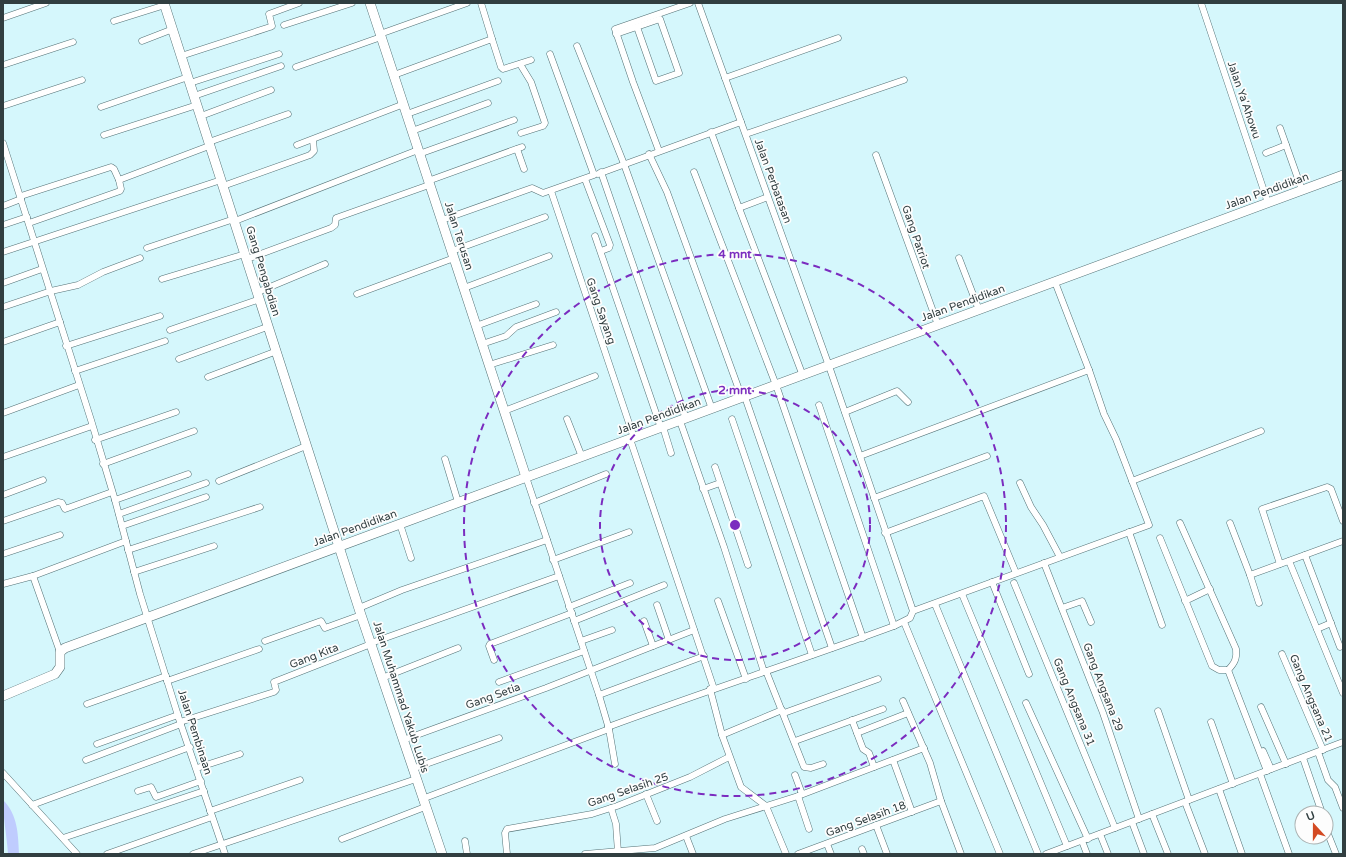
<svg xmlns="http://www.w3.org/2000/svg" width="1346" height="857" viewBox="0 0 1346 857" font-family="'Varela Round',sans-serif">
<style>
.water{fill:#bfccfe}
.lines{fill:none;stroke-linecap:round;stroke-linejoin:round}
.street-casing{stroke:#547276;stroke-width:7}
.secondary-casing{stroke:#547276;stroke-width:10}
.street{stroke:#fff;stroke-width:6}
.secondary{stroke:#fff;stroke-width:9}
.ring{fill:none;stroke:#7b2cbf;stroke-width:2;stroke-dasharray:7 5}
.labels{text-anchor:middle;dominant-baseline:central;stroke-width:3.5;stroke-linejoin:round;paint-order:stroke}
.street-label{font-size:11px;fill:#313e40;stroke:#fdfdfd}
.centre{fill:#7b2cbf;stroke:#fdfdfd;stroke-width:2}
.ring-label{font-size:12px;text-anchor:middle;font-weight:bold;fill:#7b2cbf;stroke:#fdfdfd;stroke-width:3.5;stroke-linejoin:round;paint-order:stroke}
</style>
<rect width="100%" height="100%" fill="#d5f7fc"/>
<path class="water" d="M 3,800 C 18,815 18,834 19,854 L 8,854 C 7,836 3,819 3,800 Z"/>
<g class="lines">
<g class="street-casing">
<g id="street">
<path d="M 481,3 L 492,39"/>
<path d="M 1201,3 L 1268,203"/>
<path d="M 3,18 L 46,3"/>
<path d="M 114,21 L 165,5"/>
<path d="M 284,25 L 352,3"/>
<path d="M 380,34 L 467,3"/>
<path d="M 616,34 L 660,19 L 679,73 L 656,81 L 637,27"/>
<path d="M 142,41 L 173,29"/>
<path d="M 577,46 L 624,164 L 712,409"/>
<path d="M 181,56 L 270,27 L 272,26 L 269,14 L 299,3"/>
<path d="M 520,64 L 531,82 L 545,123 L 543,126 L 521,133"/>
<path d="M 3,65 L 73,42"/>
<path d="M 296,67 L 381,37"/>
<path d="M 394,75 L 492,39 L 501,67 L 503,69 L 531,60"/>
<path d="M 725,78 L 838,38"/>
<path d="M 190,83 L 279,54"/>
<path d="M 194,96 L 281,66"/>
<path d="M 3,106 L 82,80"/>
<path d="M 101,107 L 188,77"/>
<path d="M 407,114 L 498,81"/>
<path d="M 201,116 L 271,90"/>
<path d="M 1280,128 L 1302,190"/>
<path d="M 412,131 L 488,103"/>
<path d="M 711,132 L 739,208 L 768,197"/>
<path d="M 746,134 L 904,80"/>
<path d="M 104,135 L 197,105"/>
<path d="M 209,142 L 288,114"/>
<path d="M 3,143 L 91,420 L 115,500 L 140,594 L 180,722 L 225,854"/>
<path d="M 297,145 L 404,104"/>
<path d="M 517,149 L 524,169"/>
<path d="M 659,151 L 633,82 L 615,29 L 690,3"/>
<path d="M 1266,153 L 1286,145"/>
<path d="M 419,154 L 514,120"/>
<path d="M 649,154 L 667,192 L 742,398"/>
<path d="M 876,155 L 938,325"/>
<path d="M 601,172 L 686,419"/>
<path d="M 694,172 L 776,385 L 863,638"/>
<path d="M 598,174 L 741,122"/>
<path d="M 585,179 L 610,245 L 609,248 L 601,251"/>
<path d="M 428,181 L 522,147"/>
<path d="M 223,186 L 310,155 L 314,151 L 313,140"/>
<path d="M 551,191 L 634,438"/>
<path d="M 21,196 L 111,167 L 114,169 L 119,180 L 209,146"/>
<path d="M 3,206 L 21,199"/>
<path d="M 739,208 L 803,376"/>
<path d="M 442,220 L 532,188 L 543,193 L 594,175 L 550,54"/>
<path d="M 235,221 L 418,150"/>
<path d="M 29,223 L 120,191 L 121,189 L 119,180"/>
<path d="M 3,225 L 27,217"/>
<path d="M 595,236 L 661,428"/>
<path d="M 147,248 L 234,219"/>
<path d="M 452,251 L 545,217"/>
<path d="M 3,252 L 221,180"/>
<path d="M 959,258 L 979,310"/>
<path d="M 247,259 L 331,228 L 335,225 L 336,218 L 429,185"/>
<path d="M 162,279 L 245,254"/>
<path d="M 3,283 L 42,269"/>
<path d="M 464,288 L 549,256"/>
<path d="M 258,292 L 325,264"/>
<path d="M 357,294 L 454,258"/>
<path d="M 3,307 L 51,291 L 78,285 L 103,272 L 140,258"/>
<path d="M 476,326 L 536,304"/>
<path d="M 170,330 L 260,299"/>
<path d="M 3,342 L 60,322"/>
<path d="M 482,344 L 506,336 L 516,327 L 556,312"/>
<path d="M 66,346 L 160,316"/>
<path d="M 179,359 L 267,327"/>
<path d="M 489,365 L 553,345"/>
<path d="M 75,371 L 165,341"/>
<path d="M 208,377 L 277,351"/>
<path d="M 745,397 L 832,648"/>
<path d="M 819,405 L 894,626"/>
<path d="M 504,411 L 595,376"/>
<path d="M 845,412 L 897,391 L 908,402"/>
<path d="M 3,413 L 79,385"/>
<path d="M 567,419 L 582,457"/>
<path d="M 732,419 L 812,655"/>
<path d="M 680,421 L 724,547 L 764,672"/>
<path d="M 663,427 L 671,453"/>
<path d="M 630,439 L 714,689"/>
<path d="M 95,440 L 176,412"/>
<path d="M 860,456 L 1089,370"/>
<path d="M 3,457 L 92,426"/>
<path d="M 445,459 L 458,502"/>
<path d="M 103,464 L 194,431"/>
<path d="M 715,467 L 748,565"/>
<path d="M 526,477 L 599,695 L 609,729 L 615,764"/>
<path d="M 219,481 L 306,446"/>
<path d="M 1132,481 L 1261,431"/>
<path d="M 1020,483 L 1031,507 L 1043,525 L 1060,557"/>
<path d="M 703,489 L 720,483"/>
<path d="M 3,495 L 43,480"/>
<path d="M 874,498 L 987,456"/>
<path d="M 115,500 L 188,474"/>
<path d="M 534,503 L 606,474"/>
<path d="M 119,514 L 206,483"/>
<path d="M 3,521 L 58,502 L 62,503 L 65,509 L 112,492"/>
<path d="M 1180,523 L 1236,649 C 1237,658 1235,663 1228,670"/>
<path d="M 1230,523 L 1250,575 L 1343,541"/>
<path d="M 400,524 L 411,558"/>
<path d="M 122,526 L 206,497"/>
<path d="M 1129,532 L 1162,625"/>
<path d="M 885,533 L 984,496 L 1016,573"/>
<path d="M 1160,538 L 1212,666 L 1219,670 L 1228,670 L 1267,771"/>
<path d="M 128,550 L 260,507"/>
<path d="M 3,554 L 60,535"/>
<path d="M 1305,555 L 1340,647"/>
<path d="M 553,560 L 629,532"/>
<path d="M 1289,561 L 1343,693"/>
<path d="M 1044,563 L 1103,713 L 1139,819"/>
<path d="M 1280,564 L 1262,509 L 1327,487 L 1331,489 L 1343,521"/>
<path d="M 134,572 L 214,546"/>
<path d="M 1250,575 L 1259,603"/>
<path d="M 33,576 L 60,652"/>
<path d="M 992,582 L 1029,674"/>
<path d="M 1014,583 L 1115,828"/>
<path d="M 3,584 L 33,576 L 126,541"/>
<path d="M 962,594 L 1067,846"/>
<path d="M 718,601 L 746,679"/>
<path d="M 1185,601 L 1210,589"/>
<path d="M 935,604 L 1038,854"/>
<path d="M 657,605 L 669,640"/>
<path d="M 569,607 L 630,583"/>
<path d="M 359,608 L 402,590 L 547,540"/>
<path d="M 1062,608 L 1082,601 L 1091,622"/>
<path d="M 913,611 L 1149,525 L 1116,439 L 1104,414 L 1089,370 L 1055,282"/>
<path d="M 574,621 L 664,585"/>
<path d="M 644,621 L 653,646"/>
<path d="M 904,622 L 1000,854"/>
<path d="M 1317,629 L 1331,623"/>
<path d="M 265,641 L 321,621 L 325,628 L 361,615"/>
<path d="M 581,641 L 612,630"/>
<path d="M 371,643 L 559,576"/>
<path d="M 1282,654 L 1323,750"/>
<path d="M 494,660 L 489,646 L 490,644 L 572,613"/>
<path d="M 766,671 L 804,767 L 811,768 L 823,764"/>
<path d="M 382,678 L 458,648"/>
<path d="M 167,681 L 259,649"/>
<path d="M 499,682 L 584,651"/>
<path d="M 710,689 L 722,735 L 741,787 L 766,806 L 786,854"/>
<path d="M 599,695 L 704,656"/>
<path d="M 903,701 L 930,763 L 941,801 L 961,854"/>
<path d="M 1026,703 L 1088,839"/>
<path d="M 87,704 L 166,676"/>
<path d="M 1261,707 L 1286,764"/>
<path d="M 1158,711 L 1189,800"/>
<path d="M 784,713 L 878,679"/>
<path d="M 852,720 L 863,749 L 869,753 L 874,767"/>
<path d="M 180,722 L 274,692 L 276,690 L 274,682 L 371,644"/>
<path d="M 1211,722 L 1233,784"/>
<path d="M 608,727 C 703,692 799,661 894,626 L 910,618 L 913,611 L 829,366 L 698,3"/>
<path d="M 857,733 L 908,713"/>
<path d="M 722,735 L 782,710"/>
<path d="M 403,740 L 546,688 L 694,630"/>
<path d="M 795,741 L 883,709"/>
<path d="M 97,744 L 178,715"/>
<path d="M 1263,751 L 1271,769"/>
<path d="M 1318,752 L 1328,780 L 1335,787 L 1343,808"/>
<path d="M 1303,758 L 1322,813"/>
<path d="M 86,760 L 181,724"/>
<path d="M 893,760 L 912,812"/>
<path d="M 197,768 L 240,754"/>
<path d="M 412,769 L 499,738"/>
<path d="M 3,773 L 77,854"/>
<path d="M 1260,774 L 1289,854"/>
<path d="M 795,775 L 802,794"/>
<path d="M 1219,789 L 1242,854"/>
<path d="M 138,791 L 151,787 L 156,797 L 201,781"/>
<path d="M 646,794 L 657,821"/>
<path d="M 798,796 L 809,829"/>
<path d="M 422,799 L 609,729"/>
<path d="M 1185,802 L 1205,854"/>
<path d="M 32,805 L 190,747"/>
<path d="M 611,808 L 616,824 L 618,852"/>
<path d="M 210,811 L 300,780"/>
<path d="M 1152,814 L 1168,854"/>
<path d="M 1132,822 L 1144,854"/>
<path d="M 876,825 L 887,854"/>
<path d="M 1326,829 L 1336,854"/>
<path d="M 1100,834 L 1108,854"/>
<path d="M 686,836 L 693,854"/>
<path d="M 63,838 L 204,791"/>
<path d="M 342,839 L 425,807"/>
<path d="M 465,841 L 467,854"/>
<path d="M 1082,841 L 1087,854"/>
<path d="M 827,844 L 831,854"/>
<path d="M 862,849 L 864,854"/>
<path d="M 107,854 L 212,817"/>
<path d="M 193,854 L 416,779"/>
<path d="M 507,854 L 505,833 L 507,829 L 592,814 L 617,806 L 690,777 L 729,757"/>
<path d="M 585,854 L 655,848 L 725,819 L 798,796 L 924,748"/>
<path d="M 798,854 L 941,801"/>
<path d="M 1046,854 L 1343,742"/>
</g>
</g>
<g class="secondary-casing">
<g id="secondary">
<path d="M 164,3 L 361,615 L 442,854"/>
<path d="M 370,3 L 526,477"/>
<path d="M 3,696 L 55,674 L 60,667 L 60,652 L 65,648 L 1343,175"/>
</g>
</g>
<use href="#street" class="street"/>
<use href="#secondary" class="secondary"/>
</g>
<g class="ring">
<circle cx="735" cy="525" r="135"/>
<circle cx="735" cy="525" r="271"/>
</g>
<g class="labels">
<g class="street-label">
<text transform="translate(1244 100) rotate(71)">Jalan Ya'Ahowu</text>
<text transform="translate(773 181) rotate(70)">Jalan Perbatasan</text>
<text transform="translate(1267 191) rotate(-20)">Jalan Pendidikan</text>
<text transform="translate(459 236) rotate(72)">Jalan Terusan</text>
<text transform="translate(916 237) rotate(71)">Gang Patriot</text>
<text transform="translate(263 271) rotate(73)">Gang Pengabdian</text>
<text transform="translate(963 303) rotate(-20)">Jalan Pendidikan</text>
<text transform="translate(601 311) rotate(71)">Gang Sayang</text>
<text transform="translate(659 416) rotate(-20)">Jalan Pendidikan</text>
<text transform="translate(355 528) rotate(-20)">Jalan Pendidikan</text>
<text transform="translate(314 656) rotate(-21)">Gang Kita</text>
<text transform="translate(1103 687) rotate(69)">Gang Angsana 29</text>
<text transform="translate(493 696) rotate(-20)">Gang Setia</text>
<text transform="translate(401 697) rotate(72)">Jalan Muhammad Yakub Lubis</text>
<text transform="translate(1311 698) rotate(67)">Gang Angsana 21</text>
<text transform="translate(1074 702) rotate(68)">Gang Angsana 31</text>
<text transform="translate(195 732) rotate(72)">Jalan Pembinaan</text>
<text transform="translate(628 790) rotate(-19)">Gang Selasih 25</text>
<text transform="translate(866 819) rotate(-20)">Gang Selasih 18</text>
</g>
</g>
<circle cx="735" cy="525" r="6" class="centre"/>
<g class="ring-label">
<text x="735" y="258">4 mnt</text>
<text x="735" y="394">2 mnt</text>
</g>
<rect width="1346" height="857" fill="none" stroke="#313e40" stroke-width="8"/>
<g transform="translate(1314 825) rotate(339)"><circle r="19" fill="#fdfdfd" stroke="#abb1b1"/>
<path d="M0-3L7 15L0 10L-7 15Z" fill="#d34a23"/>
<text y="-6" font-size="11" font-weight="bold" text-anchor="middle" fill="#313e40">U</text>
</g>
</svg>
